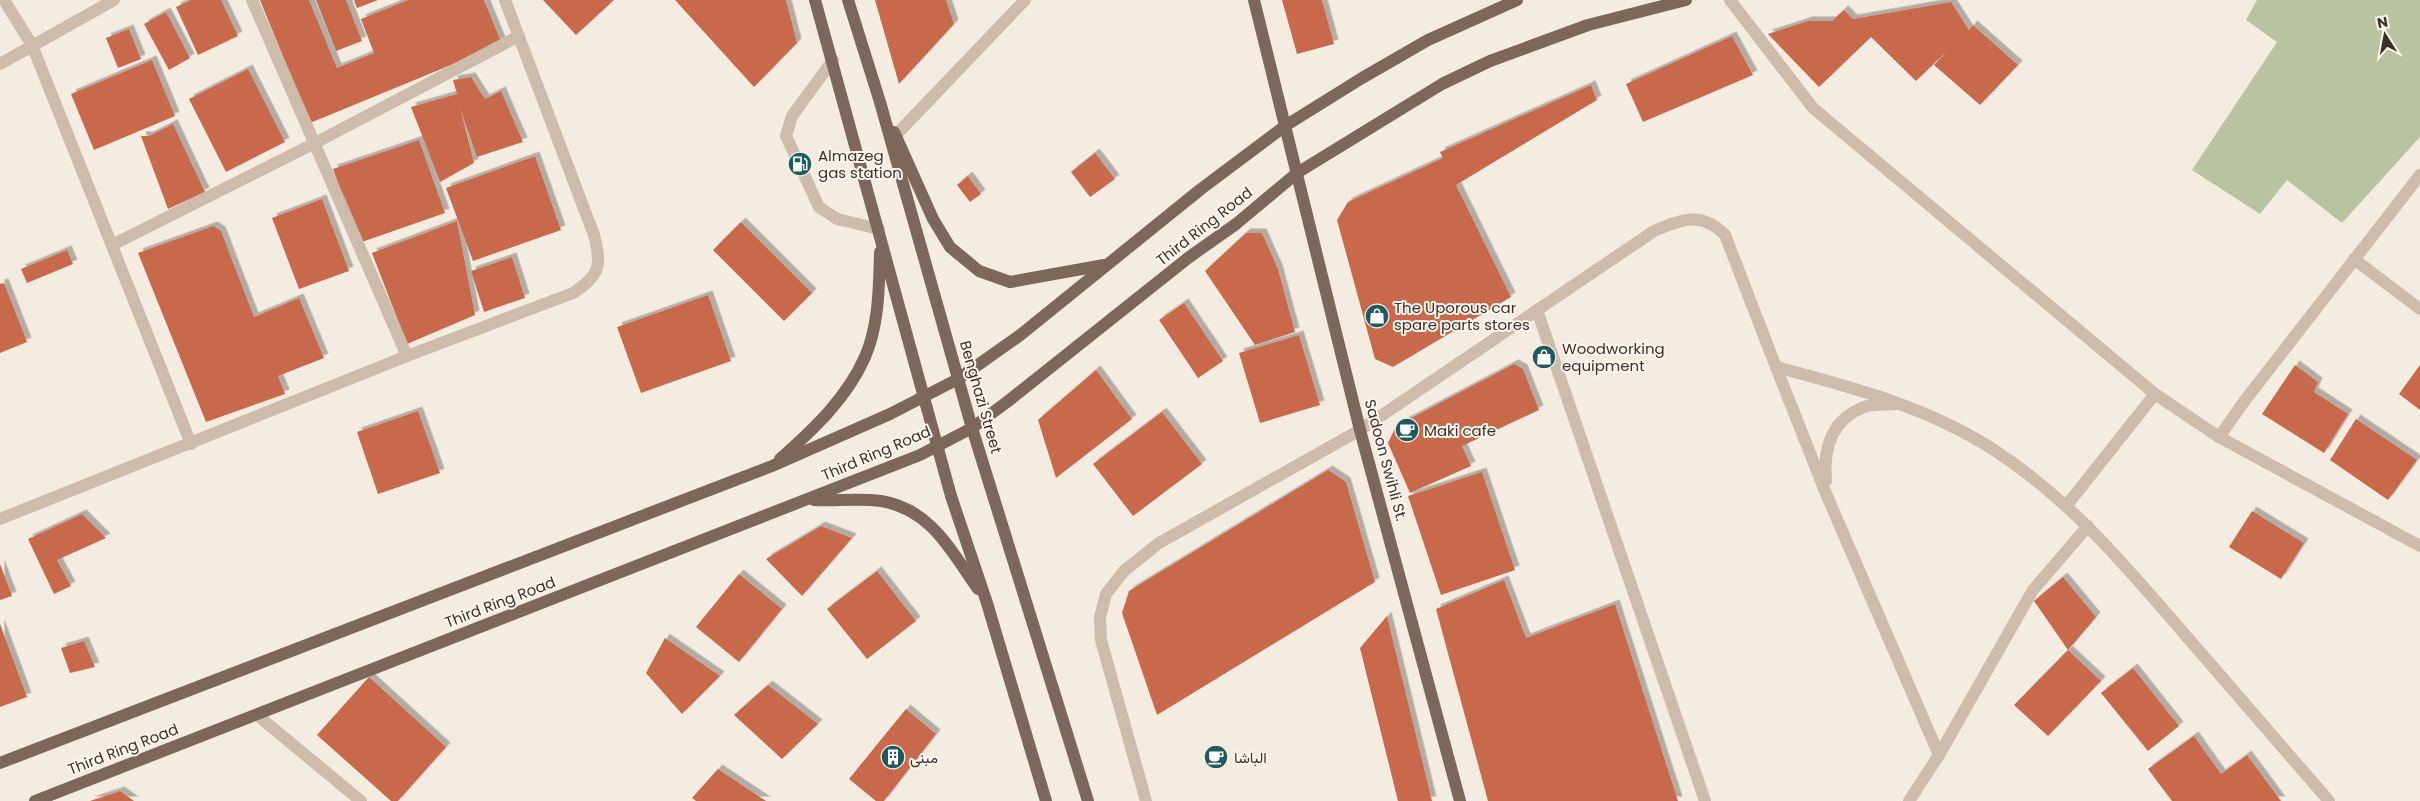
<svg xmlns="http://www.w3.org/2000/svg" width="2420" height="801" viewBox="0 0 2420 801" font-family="Poppins,Vazirmatn,sans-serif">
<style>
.green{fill:#b8c4a0}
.building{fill:#c8694b;filter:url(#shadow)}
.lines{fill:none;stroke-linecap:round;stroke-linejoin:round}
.minor{stroke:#cdbbac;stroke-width:12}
.major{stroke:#7d675c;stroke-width:12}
.labels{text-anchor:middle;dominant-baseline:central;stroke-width:4;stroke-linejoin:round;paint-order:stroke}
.poi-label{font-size:15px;fill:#3b302b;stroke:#fbf5ee;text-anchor:start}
.street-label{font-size:15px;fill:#3b302b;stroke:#fbf5ee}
</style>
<defs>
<filter id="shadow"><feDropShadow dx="4.5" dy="-4.5" stdDeviation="0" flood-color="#0004"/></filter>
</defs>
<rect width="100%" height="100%" fill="#f4ebe1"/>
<path class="green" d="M 2257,0 L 2420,0 L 2420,137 L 2342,223 L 2287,180 L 2260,214 L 2192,170 L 2277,42 L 2246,20 Z"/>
<g class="building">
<path d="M 191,0 L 221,0 L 238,36 L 198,55 L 176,7 Z"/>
<path d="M 260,0 L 309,0 L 337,68 L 374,53 L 361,19 L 408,0 L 484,0 L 502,44 L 310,123 Z"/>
<path d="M 316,0 L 346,0 L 362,41 L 336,51 Z"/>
<path d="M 354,0 L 378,0 L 357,8 Z"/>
<path d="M 543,0 L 614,0 L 576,35 Z"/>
<path d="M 675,0 L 786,0 L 797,43 L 754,87 Z"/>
<path d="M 875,0 L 946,0 L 954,24 L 899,84 Z"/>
<path d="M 1282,0 L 1322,0 L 1334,44 L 1297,54 Z"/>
<path d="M 1951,2 L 1969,30 L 1973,25 L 2018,65 L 1980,105 L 1934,65 L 1948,50 L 1916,81 L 1871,37 L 1819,87 L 1768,34 L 1808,21 L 1832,21 L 1844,10 L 1853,19 Z"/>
<path d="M 166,12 L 190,58 L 169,70 L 144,24 Z"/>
<path d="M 129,29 L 141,59 L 118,68 L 106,38 Z"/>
<path d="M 1732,36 L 1753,75 L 1643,122 L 1626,84 Z"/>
<path d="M 152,60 L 175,116 L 94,150 L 71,94 Z"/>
<path d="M 248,69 L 285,142 L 226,172 L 189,99 Z"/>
<path d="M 471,77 L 485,99 L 501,91 L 523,142 L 477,157 L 460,108 L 474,163 L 440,182 L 411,107 L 457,94 L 453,80 Z"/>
<path d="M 1591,85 L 1597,100 L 1456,185 L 1511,297 L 1393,367 L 1375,359 L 1337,220 L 1348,202 L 1443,158 L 1440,152 Z"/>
<path d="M 173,124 L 205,192 L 168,209 L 141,136 L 149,136 Z"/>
<path d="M 419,140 L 445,213 L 359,243 L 333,169 Z"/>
<path d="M 1095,153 L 1115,179 L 1090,197 L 1071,172 Z"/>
<path d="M 535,156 L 561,230 L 473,261 L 446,188 Z"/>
<path d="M 968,176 L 981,194 L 970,202 L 957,185 Z"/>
<path d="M 322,199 L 349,271 L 299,289 L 272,218 Z"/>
<path d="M 457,221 L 475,315 L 407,344 L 372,253 Z"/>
<path d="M 741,222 L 812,293 L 784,321 L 713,250 Z"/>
<path d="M 213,226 L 221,231 L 254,317 L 299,298 L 324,358 L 278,376 L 285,394 L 206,422 L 138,253 Z"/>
<path d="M 1246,233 L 1262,233 L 1278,269 L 1295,332 L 1255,345 L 1205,271 Z"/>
<path d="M 67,250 L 73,264 L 27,283 L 21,269 Z"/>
<path d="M 512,257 L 525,298 L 484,312 L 471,271 Z"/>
<path d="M 4,283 L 27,342 L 0,353 L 0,284 Z"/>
<path d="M 708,295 L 731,361 L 641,393 L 617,327 Z"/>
<path d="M 1184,303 L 1223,361 L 1198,378 L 1159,320 Z"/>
<path d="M 1299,335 L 1320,405 L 1260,423 L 1239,353 Z"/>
<path d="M 1514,364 L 1523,369 L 1539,410 L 1462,446 L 1471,466 L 1410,493 L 1388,443 L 1396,426 Z"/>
<path d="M 2295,365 L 2318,382 L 2314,392 L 2348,414 L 2324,453 L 2262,414 Z"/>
<path d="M 2420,365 L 2420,410 L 2399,394 Z"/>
<path d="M 1096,370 L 1132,419 L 1056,478 L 1038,420 Z"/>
<path d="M 418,411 L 440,473 L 378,494 L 357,432 Z"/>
<path d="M 1162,412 L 1202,464 L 1133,516 L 1093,464 Z"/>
<path d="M 2356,419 L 2417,460 L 2388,500 L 2330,460 Z"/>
<path d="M 1328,470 L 1346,482 L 1375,582 L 1157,715 L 1122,613 L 1129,591 Z"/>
<path d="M 1482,472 L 1515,570 L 1441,595 L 1408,496 Z"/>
<path d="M 2252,511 L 2304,543 L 2281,579 L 2229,547 Z"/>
<path d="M 82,514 L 106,538 L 57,560 L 71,586 L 54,594 L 28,539 Z"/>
<path d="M 821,526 L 852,538 L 802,596 L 766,559 Z"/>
<path d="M 0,564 L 12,596 L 0,600 Z"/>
<path d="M 877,571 L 916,621 L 867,659 L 827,609 Z"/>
<path d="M 739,574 L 782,609 L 739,662 L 696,627 Z"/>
<path d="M 2063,577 L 2096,617 L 2068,650 L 2034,601 Z"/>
<path d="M 1504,580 L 1526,638 L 1615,604 L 1678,801 L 1488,801 L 1436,609 Z"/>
<path d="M 1387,616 L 1432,801 L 1398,801 L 1360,648 Z"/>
<path d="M 0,624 L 27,697 L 0,707 Z"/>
<path d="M 665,638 L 720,676 L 682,714 L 646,673 Z"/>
<path d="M 84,641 L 95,667 L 70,673 L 61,648 Z"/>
<path d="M 2068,650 L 2101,681 L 2048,736 L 2014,705 Z"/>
<path d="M 2133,668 L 2179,726 L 2148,751 L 2101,693 Z"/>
<path d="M 369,677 L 446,747 L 398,801 L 391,801 L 317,735 Z"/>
<path d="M 768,685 L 818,724 L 782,759 L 734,715 Z"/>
<path d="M 906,709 L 936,734 L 884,801 L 876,801 L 849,779 Z"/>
<path d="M 2194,736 L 2221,774 L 2247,755 L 2281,801 L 2172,801 L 2148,769 Z"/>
<path d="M 718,769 L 766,801 L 696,801 L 692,798 Z"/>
<path d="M 120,791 L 134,801 L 90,801 Z"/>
</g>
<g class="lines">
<g class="minor">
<path d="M 4,0 L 32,45 L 191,444"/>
<path d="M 252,0 L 407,356"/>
<path d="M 1730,0 L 1813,108 L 2155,394 L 2219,437 L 2420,546"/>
<path d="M 833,60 L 792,116 L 786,136 L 819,207 L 837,219 L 879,229"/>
<path d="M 0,64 L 114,0"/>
<path d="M 896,135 L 1025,0"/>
<path d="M 112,245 L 313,144 L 519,36"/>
<path d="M 2354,259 L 2420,309"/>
<path d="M 1537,310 L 1705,801"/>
<path d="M 1776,367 L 1827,496 L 1939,755"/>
<path d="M 2219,437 L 2246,399 L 2420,175"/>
<path d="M 1826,481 C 1823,449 1831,420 1864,407 C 1873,404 1886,405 1895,404"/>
<path d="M 2067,505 L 2155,394"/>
<path d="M 0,519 L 407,356 L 573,293 C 600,275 602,266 594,235 L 505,0"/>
<path d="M 257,715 L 361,801"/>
<path d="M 1146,801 L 1101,640 L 1100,617 L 1106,594 L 1124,571 L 1159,543 L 1360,430 L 1654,231 C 1682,219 1702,211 1725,235 L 1776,367 C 1852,387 1931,408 1997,452 C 2069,499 2125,565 2181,630 C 2230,687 2280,744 2329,801"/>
<path d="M 1909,801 L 1939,755 L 2033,590 L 2088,526"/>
</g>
<g class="major">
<path d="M 815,0 L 951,496 L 987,603 L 1046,801"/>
<path d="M 848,0 L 880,102 L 972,428 L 1088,801"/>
<path d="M 1254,0 L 1360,430 L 1460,801"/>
<path d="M 894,132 L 933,219 L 950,247 L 979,271 L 1010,282 L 1104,265"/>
<path d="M 780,459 C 813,430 847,398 865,357 C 879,325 879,287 880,252"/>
<path d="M 814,500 C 836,501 860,498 881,501 C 931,509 951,551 978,589"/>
<path d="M 0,763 L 772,466 L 890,414 L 958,379 L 1019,336 L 1201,189 L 1285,126 L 1362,78 L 1428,40 L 1517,0"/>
<path d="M 35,801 L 920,455 L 972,428 L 1007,402 L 1188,258 L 1236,224 L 1297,173 L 1442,84 L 1490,61 L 1588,25 L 1686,0"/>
</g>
</g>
<defs>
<g id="fuel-disc" transform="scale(1.25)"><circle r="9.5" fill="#1f5a5e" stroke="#fbf5ee"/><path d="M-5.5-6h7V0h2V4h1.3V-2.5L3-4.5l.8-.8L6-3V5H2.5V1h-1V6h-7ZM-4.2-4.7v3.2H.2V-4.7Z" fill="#fff"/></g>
<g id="shop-disc" transform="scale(1.25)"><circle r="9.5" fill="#1f5a5e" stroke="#fbf5ee"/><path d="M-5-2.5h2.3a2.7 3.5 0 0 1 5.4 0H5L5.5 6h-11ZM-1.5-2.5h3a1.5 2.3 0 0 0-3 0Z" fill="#fff"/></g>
<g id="cafe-disc" transform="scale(1.25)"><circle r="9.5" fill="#1f5a5e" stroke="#fbf5ee"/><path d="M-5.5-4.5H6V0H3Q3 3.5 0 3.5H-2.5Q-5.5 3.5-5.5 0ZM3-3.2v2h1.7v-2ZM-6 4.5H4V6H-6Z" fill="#fff"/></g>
<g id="building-disc" transform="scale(1.25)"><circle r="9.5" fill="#1f5a5e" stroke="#fbf5ee"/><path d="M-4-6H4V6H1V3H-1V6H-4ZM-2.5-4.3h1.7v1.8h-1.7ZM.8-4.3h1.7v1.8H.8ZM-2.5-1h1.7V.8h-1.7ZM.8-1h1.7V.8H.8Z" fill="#fff"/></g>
</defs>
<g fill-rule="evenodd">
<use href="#fuel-disc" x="800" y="164"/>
<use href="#shop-disc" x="1377" y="316"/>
<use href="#shop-disc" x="1544" y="357"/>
<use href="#cafe-disc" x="1407" y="430"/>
<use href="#building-disc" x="893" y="757"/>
<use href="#cafe-disc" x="1216" y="757"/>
</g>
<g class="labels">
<g class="poi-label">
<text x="818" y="155">Almazeg<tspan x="818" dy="17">gas station</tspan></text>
<text x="1394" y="307">The Uporous car<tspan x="1394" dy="17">spare parts stores</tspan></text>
<text x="1562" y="348">Woodworking<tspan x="1562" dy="17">equipment</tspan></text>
<text x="1424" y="430">Maki cafe</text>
<text x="910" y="757">مبنى</text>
<text x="1234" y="757">الباشا</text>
</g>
<g class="street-label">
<text transform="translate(1204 226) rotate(-38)">Third Ring Road</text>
<text transform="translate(981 397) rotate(74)">Benghazi Street</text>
<text transform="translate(876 453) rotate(-23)">Third Ring Road</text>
<text transform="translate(1386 460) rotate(75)">Sadoon Swihli St.</text>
<text transform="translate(500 602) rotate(-21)">Third Ring Road</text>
<text transform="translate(123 749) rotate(-21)">Third Ring Road</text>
</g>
</g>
<g transform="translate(2385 35) rotate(349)" stroke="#fbf5ee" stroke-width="4" paint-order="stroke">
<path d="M0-4L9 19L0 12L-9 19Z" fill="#3b302b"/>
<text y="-8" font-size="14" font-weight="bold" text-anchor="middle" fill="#3b302b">N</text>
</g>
</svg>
